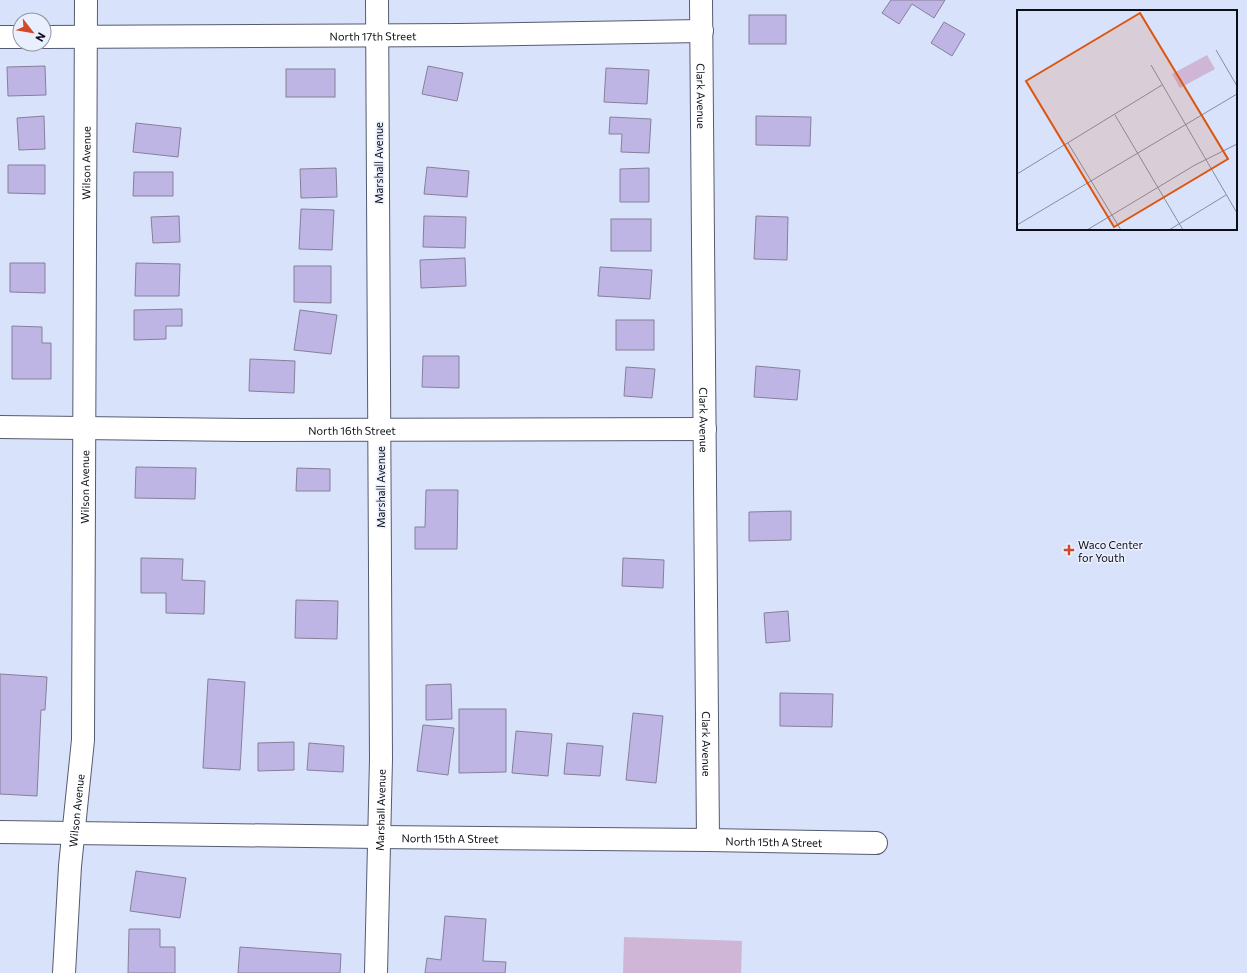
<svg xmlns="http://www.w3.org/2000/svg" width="1247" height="973" viewBox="0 0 1247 973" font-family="Commissioner,sans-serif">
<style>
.green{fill:#d0b6d6}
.building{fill:#bfb5e5;stroke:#858098}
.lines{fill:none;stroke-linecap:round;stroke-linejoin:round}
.minor-casing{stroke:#555c71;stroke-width:24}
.minor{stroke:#fff;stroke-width:22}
.poi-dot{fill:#d34828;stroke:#eaeffe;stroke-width:1.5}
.labels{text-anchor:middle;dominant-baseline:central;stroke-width:3;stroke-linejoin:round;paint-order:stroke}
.street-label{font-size:11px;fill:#0b0e16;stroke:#eaeffe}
.poi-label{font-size:11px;fill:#0b0e16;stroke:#eaeffe;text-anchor:start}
.inset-road{fill:none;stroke:#878d9f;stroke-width:1}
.view{fill:#dd550c;fill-opacity:0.15;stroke:#dd550c;stroke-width:2}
.inset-edge{fill:none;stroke:#0b0e16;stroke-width:2}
</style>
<rect width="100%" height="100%" fill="#d9e2fb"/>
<path class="green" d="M 624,937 L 742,941 L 741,973 L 623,973 Z"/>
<g class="building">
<path d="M 891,0 L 945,0 L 934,18 L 912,4 L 899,24 L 882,13 Z"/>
<rect x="749" y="15" width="37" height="29"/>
<path d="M 944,22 L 965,34 L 952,56 L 931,43 Z"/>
<path d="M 45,66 L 46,95 L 8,96 L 7,67 Z"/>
<path d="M 428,66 L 463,73 L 457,101 L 422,94 Z"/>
<path d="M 606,68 L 649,70 L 647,104 L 604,102 Z"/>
<rect x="286" y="69" width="49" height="28"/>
<path d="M 44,116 L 45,149 L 19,150 L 17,118 Z"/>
<path d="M 756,116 L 811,117 L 810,146 L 756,145 Z"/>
<path d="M 610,117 L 651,119 L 649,153 L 621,152 L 622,134 L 609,134 Z"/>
<path d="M 136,123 L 181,128 L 178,157 L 133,152 Z"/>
<path d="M 8,165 L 45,165 L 45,194 L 8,193 Z"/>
<path d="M 427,167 L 469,171 L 467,197 L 424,194 Z"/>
<path d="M 336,168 L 337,197 L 301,198 L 300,169 Z"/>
<path d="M 649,168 L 649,202 L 620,202 L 620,169 Z"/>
<path d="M 134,172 L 173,172 L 173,196 L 133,196 Z"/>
<path d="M 301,209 L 334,210 L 332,250 L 299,249 Z"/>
<path d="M 179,216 L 180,242 L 153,243 L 151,217 Z"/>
<path d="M 424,216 L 466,217 L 465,248 L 423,247 Z"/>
<path d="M 756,216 L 788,217 L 787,260 L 754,259 Z"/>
<rect x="611" y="219" width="40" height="32"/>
<path d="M 465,258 L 466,286 L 421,288 L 420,260 Z"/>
<path d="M 10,263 L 45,263 L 45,293 L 10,292 Z"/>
<path d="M 136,263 L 180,264 L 179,296 L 135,296 Z"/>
<path d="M 294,266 L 331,266 L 331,303 L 294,302 Z"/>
<path d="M 600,267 L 652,270 L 650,299 L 598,296 Z"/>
<path d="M 182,309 L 182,326 L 166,326 L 166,339 L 134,340 L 134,310 Z"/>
<path d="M 300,310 L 337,315 L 331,354 L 294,350 Z"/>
<rect x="616" y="320" width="38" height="30"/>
<path d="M 12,326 L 42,327 L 42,343 L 51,343 L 51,379 L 12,379 Z"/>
<path d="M 423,356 L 459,356 L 459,388 L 422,387 Z"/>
<path d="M 250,359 L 295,361 L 294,393 L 249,391 Z"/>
<path d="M 756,366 L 800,370 L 797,400 L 754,397 Z"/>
<path d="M 626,367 L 655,369 L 652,398 L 624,396 Z"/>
<path d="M 136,467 L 196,468 L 195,499 L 135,498 Z"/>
<path d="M 297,468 L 330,469 L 330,491 L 296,491 Z"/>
<path d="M 426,490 L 458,490 L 457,549 L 415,549 L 415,527 L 425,527 Z"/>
<path d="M 791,511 L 791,540 L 749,541 L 749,512 Z"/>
<path d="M 141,558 L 183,559 L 182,580 L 205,581 L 204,614 L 166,613 L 166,593 L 141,593 Z"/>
<path d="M 623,558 L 664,560 L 663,588 L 622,586 Z"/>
<path d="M 296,600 L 338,601 L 337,639 L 295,638 Z"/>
<path d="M 788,611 L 790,641 L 766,643 L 764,613 Z"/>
<path d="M 0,674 L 47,677 L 45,710 L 41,710 L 37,796 L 0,794 Z"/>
<path d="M 208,679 L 245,682 L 240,770 L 203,768 Z"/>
<path d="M 451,684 L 452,719 L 426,720 L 426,685 Z"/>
<path d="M 780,693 L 833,694 L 832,727 L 780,726 Z"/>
<path d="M 459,709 L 506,709 L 506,772 L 459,773 Z"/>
<path d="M 633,713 L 663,716 L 656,783 L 626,780 Z"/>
<path d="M 423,725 L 454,728 L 448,775 L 417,771 Z"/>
<path d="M 516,731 L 552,734 L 548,776 L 512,773 Z"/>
<path d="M 294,742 L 294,770 L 258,771 L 258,743 Z"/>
<path d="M 309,743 L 344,746 L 343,772 L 307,770 Z"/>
<path d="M 567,743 L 603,746 L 600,776 L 564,774 Z"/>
<path d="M 136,871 L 186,878 L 180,918 L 130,911 Z"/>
<path d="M 445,916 L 486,919 L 483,961 L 506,962 L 505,973 L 425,973 L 427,958 L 441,960 Z"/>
<path d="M 129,929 L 160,929 L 160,947 L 175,947 L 175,973 L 128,973 Z"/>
<path d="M 240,947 L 341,954 L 340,973 L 238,973 Z"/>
</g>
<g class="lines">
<g class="minor-casing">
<g id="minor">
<path id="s1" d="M 701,0 L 708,840"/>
<path d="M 0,37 L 20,37"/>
<path id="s2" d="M 44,37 L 459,35 L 702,31"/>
<path id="s3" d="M 0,427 L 244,430 L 705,429"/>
<path id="s4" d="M 0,832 L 378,837 L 708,840 L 876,843"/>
<path id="s5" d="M 64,973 L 70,866 L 83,740 L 86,0"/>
<path id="s6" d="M 376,973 L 381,759 L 377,0"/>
</g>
</g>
<use href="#minor" class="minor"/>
</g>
<path class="poi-dot" d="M1067 544h4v4h4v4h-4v4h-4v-4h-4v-4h4z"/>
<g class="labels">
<g class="street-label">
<text stroke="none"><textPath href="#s2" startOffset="329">North 17th Street</textPath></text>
<text stroke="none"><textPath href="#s1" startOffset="96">Clark Avenue</textPath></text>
<text stroke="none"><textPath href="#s5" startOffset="811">Wilson Avenue</textPath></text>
<text transform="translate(378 163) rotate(-90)">Marshall Avenue</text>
<text stroke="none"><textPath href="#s1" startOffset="420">Clark Avenue</textPath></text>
<text stroke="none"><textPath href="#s3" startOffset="352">North 16th Street</textPath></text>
<text stroke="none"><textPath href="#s5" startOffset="487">Wilson Avenue</textPath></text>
<text transform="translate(380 487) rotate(-90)">Marshall Avenue</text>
<text stroke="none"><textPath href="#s1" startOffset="744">Clark Avenue</textPath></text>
<text stroke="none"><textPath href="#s5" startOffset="163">Wilson Avenue</textPath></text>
<text stroke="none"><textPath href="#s6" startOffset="163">Marshall Avenue</textPath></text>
<text stroke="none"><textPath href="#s4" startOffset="450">North 15th A Street</textPath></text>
<text stroke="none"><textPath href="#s4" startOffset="774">North 15th A Street</textPath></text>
</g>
<g class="poi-label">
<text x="1078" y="544">Waco Center<tspan x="1078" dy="13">for Youth</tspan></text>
</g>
</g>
<g transform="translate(1017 10)">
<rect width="220" height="220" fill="#d9e2fb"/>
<path d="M 190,45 L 198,59 L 163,78 L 155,64 Z" fill="#d0b6d6"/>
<path class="inset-road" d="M 199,40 L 220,76M 134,55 L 220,203M 98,105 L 166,220M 51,133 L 104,220M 0,164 L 145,75M 0,215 L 220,84M 70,220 L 178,155 L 220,134M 152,220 L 209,185"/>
<path class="view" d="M 123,3 L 211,149 L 97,217 L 9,71 Z"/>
<rect width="220" height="220" class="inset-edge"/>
</g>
<g transform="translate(32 32) rotate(121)"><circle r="19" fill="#eaeffe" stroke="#9195a1"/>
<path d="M0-3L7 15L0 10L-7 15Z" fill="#d34828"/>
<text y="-6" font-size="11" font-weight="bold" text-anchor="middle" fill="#0b0e16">N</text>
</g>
</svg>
